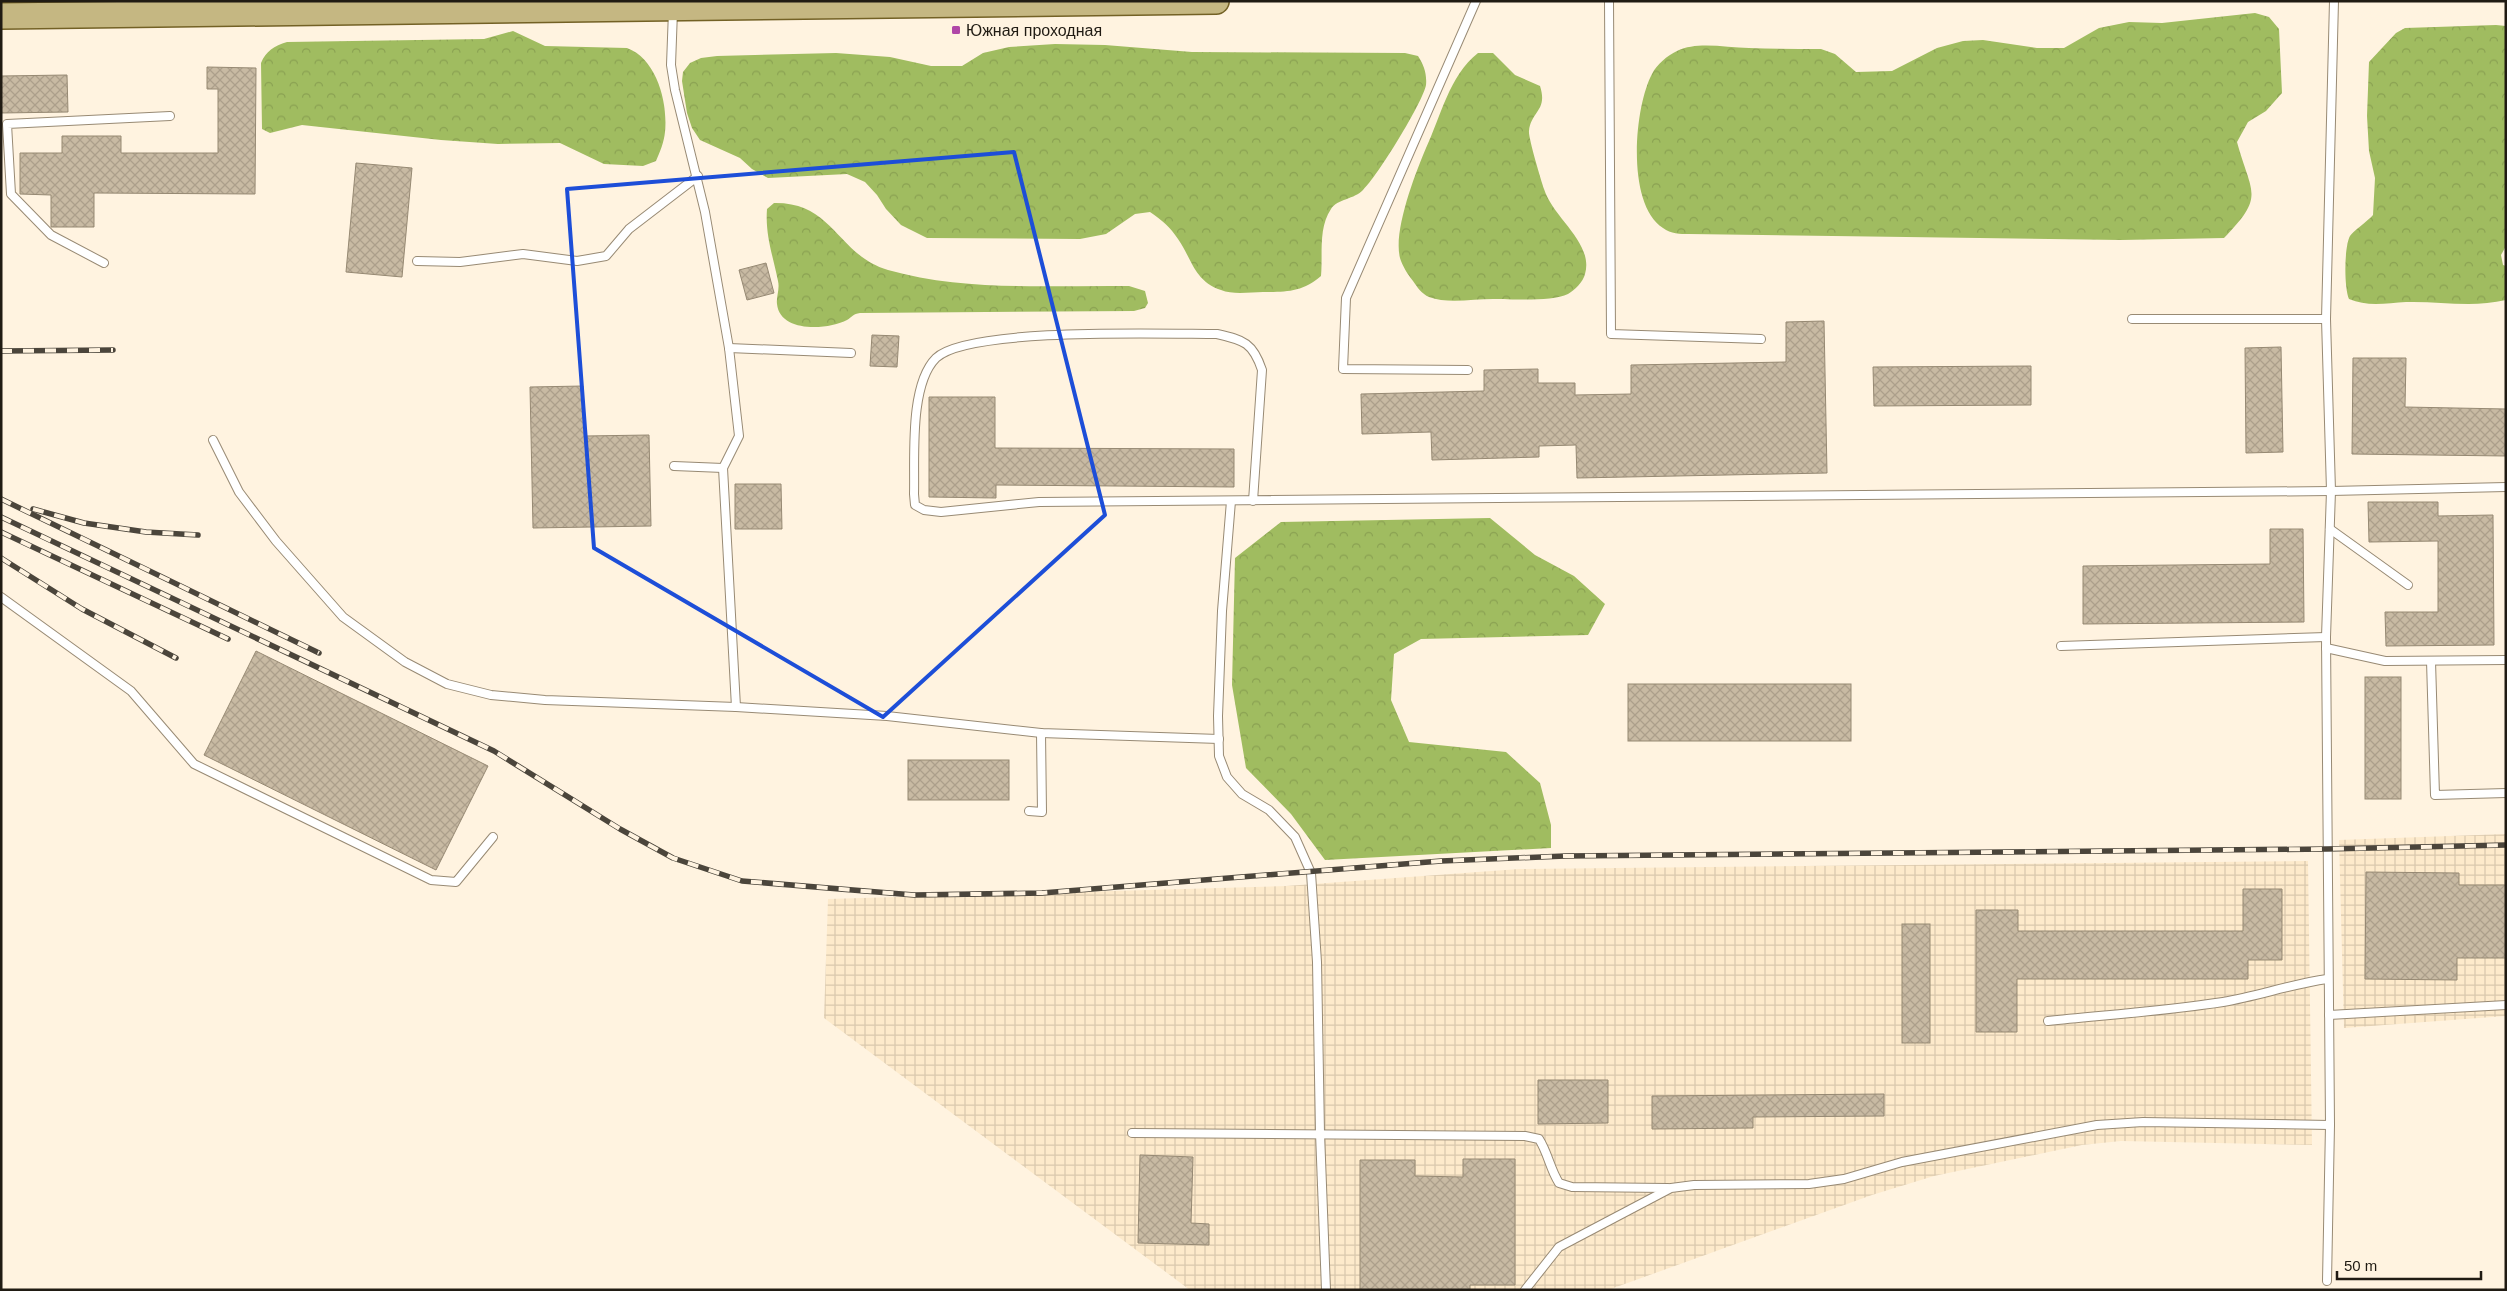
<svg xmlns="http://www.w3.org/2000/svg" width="2507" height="1291" viewBox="0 0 2507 1291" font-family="Helvetica,sans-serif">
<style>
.industrial{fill:url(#industrial-grid)}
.forest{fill:url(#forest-crowns)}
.building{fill:url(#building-cross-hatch);stroke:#968973}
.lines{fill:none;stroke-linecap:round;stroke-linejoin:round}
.lane-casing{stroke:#988a74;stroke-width:10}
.primary-casing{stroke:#736125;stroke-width:28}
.lane{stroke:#fff;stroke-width:8}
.primary{stroke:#c5b782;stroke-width:25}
.rail-casing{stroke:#4b453b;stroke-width:5.5}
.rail{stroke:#fff3e0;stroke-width:4;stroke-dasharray:11;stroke-linecap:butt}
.marked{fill:none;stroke:#1d4ed8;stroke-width:4;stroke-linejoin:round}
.poi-dot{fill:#b046a7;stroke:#fff3e0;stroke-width:2}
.labels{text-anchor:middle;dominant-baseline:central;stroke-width:5;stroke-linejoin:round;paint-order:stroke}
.poi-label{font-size:16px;fill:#201b13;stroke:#fff3e0;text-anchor:start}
</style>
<defs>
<pattern id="industrial-grid" width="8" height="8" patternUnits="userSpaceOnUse" patternTransform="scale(1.25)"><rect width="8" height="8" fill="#fdeacb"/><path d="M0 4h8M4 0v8" fill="none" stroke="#d9c8ad"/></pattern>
<pattern id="forest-crowns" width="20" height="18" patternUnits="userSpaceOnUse" patternTransform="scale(1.25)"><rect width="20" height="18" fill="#a0bc60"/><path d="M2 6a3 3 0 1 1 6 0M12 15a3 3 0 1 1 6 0" fill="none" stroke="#8aa152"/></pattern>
<pattern id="building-cross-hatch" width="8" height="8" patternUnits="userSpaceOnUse" patternTransform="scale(1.25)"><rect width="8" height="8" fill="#c8baa3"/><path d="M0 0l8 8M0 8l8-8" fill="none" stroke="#ac9f8b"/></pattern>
</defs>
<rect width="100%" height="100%" fill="#fff3e0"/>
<g class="industrial">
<path d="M 2506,834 L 2506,1016 L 2344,1028 L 2339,840 Z"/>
<path d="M 2308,861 L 2312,1145 L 2121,1141 L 2082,1145 L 1934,1176 L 1872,1195 L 1608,1290 L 1190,1290 L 824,1018 L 828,899 L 1286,886 L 1519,869 Z"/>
</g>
<g class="forest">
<path d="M 2255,13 L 2269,17 L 2279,29 L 2282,93 L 2266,111 L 2248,122 L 2237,142 C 2251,194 2266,195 2224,238 L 2121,240 L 1689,234 C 1680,234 1671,234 1663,228 C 1626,204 1634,108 1652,74 C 1657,64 1667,56 1677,51 C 1698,41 1726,48 1749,48 C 1773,49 1797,49 1821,49 L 1835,54 L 1856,72 L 1892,71 L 1937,48 L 1963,41 L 1983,40 L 2037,48 L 2064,48 L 2099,28 L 2129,22 L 2162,23 Z"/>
<path d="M 2496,25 L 2506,26 L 2506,246 L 2501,255 L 2503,265 L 2506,266 L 2506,300 C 2472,308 2440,301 2406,302 C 2387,303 2367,307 2349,299 C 2344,288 2344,247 2350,236 C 2353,231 2368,221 2373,215 L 2375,178 L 2369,151 L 2367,116 L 2369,62 L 2396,33 L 2405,28 Z"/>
<path d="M 513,31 L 545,46 L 627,48 C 657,59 668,103 665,132 C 664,142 660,152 656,161 L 643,166 L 604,164 L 560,143 L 498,144 L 441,140 L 302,125 L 270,133 L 262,129 L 261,63 C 266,51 274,46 287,42 L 484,39 Z"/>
<path d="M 1055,44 L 1105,45 L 1192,52 L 1405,53 L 1418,56 C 1424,65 1427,74 1426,85 C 1423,102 1377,177 1363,190 C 1355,199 1337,199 1331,209 C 1318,228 1323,255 1321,276 C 1303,292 1286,292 1263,292 C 1251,292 1233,295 1221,290 C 1194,281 1192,259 1178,239 C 1170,227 1162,220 1150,212 L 1135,214 L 1106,234 L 1080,239 L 927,238 L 901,225 L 886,209 L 877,195 L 865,182 L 847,174 L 768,178 L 752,169 L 740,158 L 700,140 L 692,128 L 687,113 L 682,81 L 683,72 L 690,63 L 701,58 L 717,56 L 836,53 L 890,57 L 931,66 L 962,66 L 983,53 L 1009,47 Z"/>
<path d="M 1478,53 L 1493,53 L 1515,75 L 1540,86 C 1548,111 1531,111 1529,131 C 1528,137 1541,180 1544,189 C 1553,218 1594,243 1585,274 C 1583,282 1575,290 1568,294 C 1552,302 1512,299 1493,299 C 1473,299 1447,304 1429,297 C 1422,294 1417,287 1413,281 C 1408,275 1402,265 1400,258 C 1393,231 1415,174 1426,148 C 1441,116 1449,76 1478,53 Z"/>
<path d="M 774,203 C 834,202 837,255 888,270 C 966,292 1049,285 1129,286 L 1145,291 L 1148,303 L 1145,308 L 1134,311 L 860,313 C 853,314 852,317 847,320 C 828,330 780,333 777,304 C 776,297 780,289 778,281 C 773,256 765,235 767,209 Z"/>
<path d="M 1490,518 L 1535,555 L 1574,576 L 1605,604 L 1588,635 L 1421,639 L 1394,654 L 1391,700 L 1409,742 L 1506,752 L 1540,783 L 1551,825 L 1551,848 L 1325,860 L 1291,814 L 1246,768 L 1232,685 L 1235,558 L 1281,522 Z"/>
</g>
<g class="building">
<path d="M 207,67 L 256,68 L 255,194 L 94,193 L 94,227 L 51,227 L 51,195 L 20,194 L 20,153 L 62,153 L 62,136 L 121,136 L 121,153 L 218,153 L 218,89 L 207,89 Z"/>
<path d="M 67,75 L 68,112 L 1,113 L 1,76 Z"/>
<path d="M 356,163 L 412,168 L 402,277 L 346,272 Z"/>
<path d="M 766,263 L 774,293 L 747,300 L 739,270 Z"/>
<path d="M 1824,321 L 1827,473 L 1577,478 L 1576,445 L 1539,446 L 1539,457 L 1432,460 L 1431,432 L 1362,434 L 1361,394 L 1484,391 L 1484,370 L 1538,369 L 1538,383 L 1575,383 L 1575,395 L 1631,394 L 1631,365 L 1786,362 L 1786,322 Z"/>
<path d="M 872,335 L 899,336 L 897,367 L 870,366 Z"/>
<path d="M 2281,347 L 2283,452 L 2246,453 L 2245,348 Z"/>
<path d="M 2353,358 L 2406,358 L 2405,407 L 2506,409 L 2506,456 L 2352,454 Z"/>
<path d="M 2031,366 L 2031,405 L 1874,406 L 1873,367 Z"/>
<path d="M 583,386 L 585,436 L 649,435 L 651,526 L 533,528 L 530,387 Z"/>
<path d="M 929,397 L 995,397 L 995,448 L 1234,449 L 1234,487 L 996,485 L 996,498 L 929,497 Z"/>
<path d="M 735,484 L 781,484 L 782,529 L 735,529 Z"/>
<path d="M 2368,502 L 2438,502 L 2438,516 L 2493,515 L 2494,645 L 2386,646 L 2385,612 L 2438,612 L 2438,541 L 2369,542 Z"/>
<path d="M 2270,529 L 2303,529 L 2304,622 L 2083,624 L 2083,566 L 2270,564 Z"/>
<path d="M 256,651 L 488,766 L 436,870 L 204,755 Z"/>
<rect x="2365" y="677" width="36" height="122"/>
<rect x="1628" y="684" width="223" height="57"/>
<rect x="908" y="760" width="101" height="40"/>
<path d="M 2366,872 L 2459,873 L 2459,885 L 2506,885 L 2506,958 L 2457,958 L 2457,980 L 2365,979 Z"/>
<path d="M 2243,889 L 2282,889 L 2282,960 L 2248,960 L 2248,979 L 2017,979 L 2017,1032 L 1976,1032 L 1976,910 L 2018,910 L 2018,931 L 2243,931 Z"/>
<rect x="1902" y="924" width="28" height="119"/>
<path d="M 1538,1080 L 1608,1080 L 1608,1123 L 1538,1124 Z"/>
<path d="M 1884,1094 L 1884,1116 L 1753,1117 L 1753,1128 L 1652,1129 L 1652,1096 Z"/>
<path d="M 1140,1155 L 1193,1157 L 1191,1223 L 1209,1224 L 1209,1245 L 1138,1243 Z"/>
<path d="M 1463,1159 L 1515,1159 L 1515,1285 L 1470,1285 L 1470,1290 L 1360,1290 L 1360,1160 L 1415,1160 L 1415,1176 L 1463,1177 Z"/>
</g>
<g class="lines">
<g class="lane-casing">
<g id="lane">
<path d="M 1609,1 L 1611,334 L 1761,339"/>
<path d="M 673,11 L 671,65 L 675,90 L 705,212 L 729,348 L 739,436 L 723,468 L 736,707"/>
<path d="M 417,261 L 460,262 L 523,254 L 577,261 L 606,256 L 629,229 L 698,176"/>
<path d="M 104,263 L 51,235 L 11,194 L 7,124 L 170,116"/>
<path d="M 2132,319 L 2326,319"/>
<path d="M 729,348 L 851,353"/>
<path d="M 1468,370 L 1343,369 L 1346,298 L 1476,1"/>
<path d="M 213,440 L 239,492 L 276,541 L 343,617 L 405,662 L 447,684 L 491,695 L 545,700 L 736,707 L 887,716 L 1041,733 L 1219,739"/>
<path d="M 674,466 L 723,468"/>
<path d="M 1231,501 L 1222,611 L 1218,716 L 1219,756 L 1227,777 L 1242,794 L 1269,810 L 1295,837 L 1311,873 L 1317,962 L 1320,1133 L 1326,1290"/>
<path d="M 1253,501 L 1262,370 C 1253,343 1244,340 1217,334 C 1167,334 968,327 936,358 C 909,385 915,458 914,494 L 915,505 L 924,510 L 941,512 L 1039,502 L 2331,491 L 2506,487"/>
<path d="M 2330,529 L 2408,585"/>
<path d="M 1,597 L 131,691 L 194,764 L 431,880 L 456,882 L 493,837"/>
<path d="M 2061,646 L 2326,637"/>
<path d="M 2326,648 L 2385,661 L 2506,660"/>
<path d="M 2431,661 L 2435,795 L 2506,793"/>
<path d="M 1029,811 L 1042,812 L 1041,733"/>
<path d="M 2329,1015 L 2506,1005"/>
<path d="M 2048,1021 C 2106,1015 2165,1011 2223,1002 C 2258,996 2292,984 2327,979"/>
<path d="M 1132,1133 L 1525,1136 L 1539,1139 C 1548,1153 1550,1169 1559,1183 L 1572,1187 L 1668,1188"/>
<path d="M 2327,1281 L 2330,1125 L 2326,637 L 2331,491 L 2326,319 L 2334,1"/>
<path d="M 1525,1290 L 1559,1247 L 1671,1188 L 1694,1185 L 1809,1184 L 1844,1179 L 1902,1162 L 2097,1125 L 2143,1122 L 2330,1125"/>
</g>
</g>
<g class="primary-casing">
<path id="primary" d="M 1,16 L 1216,1"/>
</g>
<use href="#lane" class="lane"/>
<use href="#primary" class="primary"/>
<g class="rail-casing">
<g id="rail">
<path d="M 1,351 L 113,350"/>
<path d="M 1,499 L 319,653"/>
<path d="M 33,509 L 84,523 L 146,532 L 198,535"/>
<path d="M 1,517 L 494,751 L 620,829 L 673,858 L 742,881 L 914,895 L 1042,893 L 1441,861 L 1565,856 L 2327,849 L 2506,845"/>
<path d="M 1,532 L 228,639"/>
<path d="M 1,558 L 82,609 L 176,658"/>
</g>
</g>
<use href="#rail" class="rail"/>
</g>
<path class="marked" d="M 1014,152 L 1105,515 L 883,717 L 594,548 L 567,189 Z"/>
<rect class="poi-dot" x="951" y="25" width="10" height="10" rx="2.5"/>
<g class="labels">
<g class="poi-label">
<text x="966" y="30">Южная проходная</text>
</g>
</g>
<rect width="2507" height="1291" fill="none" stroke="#201b13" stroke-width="5"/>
<path d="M2337 1271v8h144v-8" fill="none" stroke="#201b13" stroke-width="2.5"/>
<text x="2344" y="1271" font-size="15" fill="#201b13" stroke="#fff3e0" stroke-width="4" paint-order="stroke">50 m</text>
</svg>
